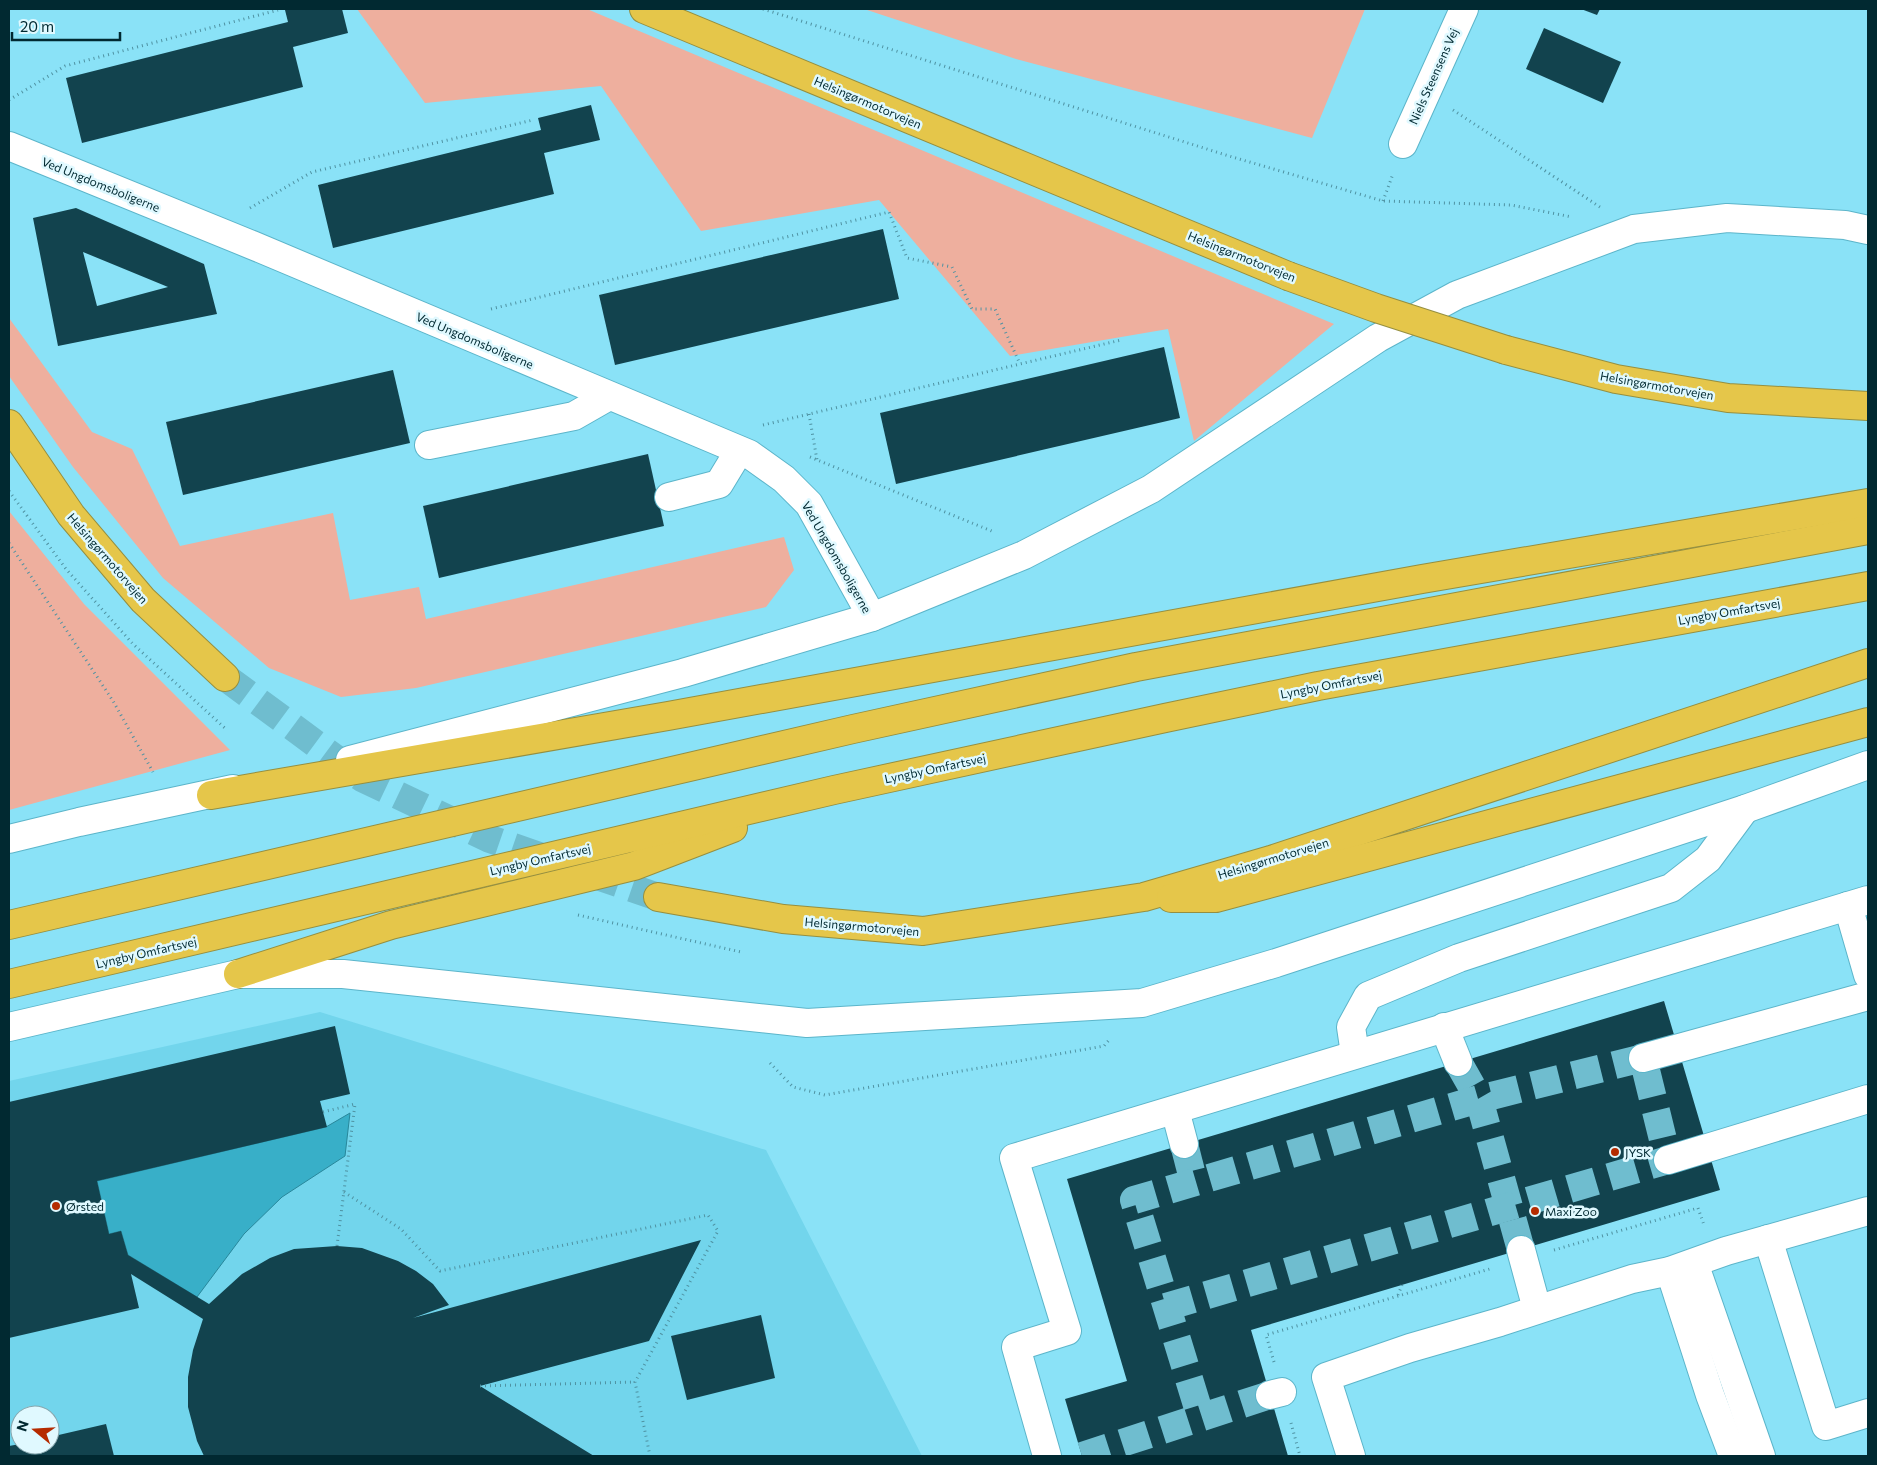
<svg xmlns="http://www.w3.org/2000/svg" width="1877" height="1465" viewBox="0 0 1877 1465" font-family="Commissioner,sans-serif">
<style>
.built{fill:#72d5ec;fill-rule:evenodd}
.green{fill:#eeaf9e}
.water{fill:#38afc8;stroke:#28879b}
.building{fill:#12434e;fill-rule:evenodd}
.lines{fill:none;stroke-linecap:round;stroke-linejoin:round}
.minor-tunnel{stroke:#6fbdcf;stroke-width:28;stroke-dasharray:28 14;stroke-linecap:butt}
.highway-tunnel{stroke:#6fbdcf;stroke-width:28;stroke-dasharray:28 14;stroke-linecap:butt}
.minor-casing{stroke:#5cb5ca;stroke-width:30}
.highway-casing{stroke:#958f41;stroke-width:30}
.path{stroke:#4f92a2;stroke-width:3;stroke-dasharray:1 4;stroke-linecap:butt}
.minor{stroke:#fff;stroke-width:28}
.highway{stroke:#e5c64a;stroke-width:28}
.highway-bridge-casing{stroke:#958f41;stroke-width:30;stroke-linecap:butt}
.highway-bridge{stroke:#e5c64a;stroke-width:28}
.poi-dot{fill:#b52b00;stroke:#e0f9ff;stroke-width:2}
.labels{text-anchor:middle;dominant-baseline:central;stroke-width:5;stroke-linejoin:round;paint-order:stroke}
.street-label{font-size:12px;fill:#012931;stroke:#e0f9ff}
.poi-label{font-size:12px;fill:#012931;stroke:#e0f9ff;text-anchor:start}
</style>
<rect width="100%" height="100%" fill="#8ae2f7"/>
<path class="built" d="M 320,1012 L 766,1150 L 922,1456 L 9,1456 L 9,1081 ZM 20,1415 L 50,1415 L 50,1445 L 20,1445 Z"/>
<g class="green">
<path d="M 357,9 L 587,9 L 1334,324 L 1194,441 L 1168,329 L 1010,356 L 879,200 L 701,231 L 601,86 L 425,103 Z"/>
<path d="M 864,9 L 1365,9 L 1312,138 L 1016,59 Z"/>
<path d="M 9,318 L 92,432 L 132,449 L 180,546 L 333,513 L 350,600 L 419,587 L 426,619 L 784,537 L 794,570 L 766,607 L 416,688 L 341,697 L 269,668 L 163,578 L 73,467 L 9,376 Z"/>
<path d="M 9,511 L 84,604 L 230,750 L 9,810 Z"/>
</g>
<path class="water" d="M 350,1113 L 345,1156 L 282,1197 L 244,1234 L 197,1297 L 128,1255 L 121,1231 L 109,1234 L 97,1181 L 326,1127 Z"/>
<g class="building">
<path d="M 291,9 L 342,9 L 348,33 L 293,47 L 303,87 L 82,143 L 66,78 L 288,22 L 285,10 Z"/>
<path d="M 1581,9 L 1600,9 L 1597,15 Z"/>
<path d="M 1544,28 L 1621,62 L 1603,103 L 1526,69 Z"/>
<path d="M 591,105 L 600,140 L 544,153 L 554,194 L 333,248 L 318,185 L 541,130 L 538,118 Z"/>
<path d="M 76,208 L 204,264 L 217,314 L 58,346 L 33,218 ZM 83,252 L 168,287 L 97,306 Z"/>
<path d="M 883,229 L 899,299 L 615,365 L 599,295 Z"/>
<path d="M 1164,347 L 1180,418 L 896,484 L 880,413 Z"/>
<path d="M 393,370 L 410,443 L 183,495 L 166,422 Z"/>
<path d="M 648,454 L 664,526 L 439,578 L 423,506 Z"/>
<path d="M 1664,1001 L 1720,1190 L 1251,1330 L 1288,1456 L 1082,1456 L 1065,1399 L 1127,1381 L 1067,1179 Z"/>
<path d="M 335,1026 L 350,1094 L 320,1101 L 327,1127 L 97,1181 L 109,1234 L 121,1231 L 128,1255 L 209,1304 L 242,1274 L 270,1258 L 294,1249 L 337,1246 L 362,1248 L 398,1261 L 416,1271 L 433,1284 L 449,1305 L 413,1318 L 701,1240 L 649,1341 L 480,1386 L 594,1456 L 204,1456 L 197,1441 L 188,1407 L 188,1377 L 193,1350 L 203,1319 L 131,1274 L 139,1308 L 9,1338 L 9,1102 Z"/>
<path d="M 761,1315 L 775,1378 L 687,1400 L 671,1336 Z"/>
<path d="M 106,1424 L 114,1456 L 9,1456 L 9,1446 L 20,1444 L 20,1445 L 50,1445 L 50,1437 Z"/>
</g>
<g class="lines">
<g class="minor-tunnel">
<path d="M 1458,1062 L 1479,1099 L 1521,1250"/>
<path d="M 1184,1144 L 1194,1183"/>
<path d="M 1166,1307 L 1668,1160 L 1643,1058 L 1479,1099 L 1134,1200 L 1201,1418"/>
<path d="M 1082,1456 L 1270,1395"/>
</g>
<path class="highway-tunnel" d="M 225,677 L 362,778 L 490,839 L 658,897"/>
<g class="minor-casing">
<g id="minor">
<path d="M 1403,144 L 1464,9"/>
<path d="M 9,146 L 252,245 L 749,454 L 784,479 L 809,504 L 872,617"/>
<path d="M 429,445 L 574,416 L 609,396"/>
<path d="M 669,497 L 719,484 L 739,451"/>
<path d="M 350,760 L 683,673 L 872,617 L 1024,555 L 1151,489 L 1378,338 L 1457,295 L 1634,229 L 1727,218 L 1845,225 L 1868,230"/>
<path d="M 9,839 L 79,822 L 233,789"/>
<path d="M 1848,906 L 1868,975"/>
<path d="M 9,1027 L 238,974 L 343,974 L 807,1023 L 1142,1003 L 1276,963 L 1745,809 L 1868,765"/>
<path d="M 1444,1027 L 1458,1062"/>
<path d="M 1355,1054 L 1351,1027 L 1368,996 L 1459,958 L 1671,888 L 1708,859 L 1745,809"/>
<path d="M 1643,1058 L 1868,996"/>
<path d="M 1175,1110 L 1184,1144"/>
<path d="M 1668,1160 L 1868,1099"/>
<path d="M 1768,1239 L 1826,1426 L 1868,1413"/>
<path d="M 1521,1250 L 1537,1309"/>
<path d="M 1694,1263 L 1761,1456"/>
<path d="M 1670,1271 L 1710,1395 L 1733,1456"/>
<path d="M 1270,1395 L 1282,1392"/>
<path d="M 1047,1456 L 1016,1347 L 1067,1331 L 1014,1158 L 1868,900"/>
<path d="M 1351,1456 L 1326,1377 L 1410,1348 L 1500,1322 L 1632,1279 L 1670,1271 L 1726,1251 L 1868,1211"/>
</g>
</g>
<g class="highway-casing">
<g id="highway">
<path d="M 644,9 L 1288,276"/>
<path d="M 1506,350 L 1616,379 L 1728,398 L 1868,406"/>
<path d="M 9,424 L 71,515 L 143,600 L 225,677"/>
<path d="M 211,795 L 668,716 L 1422,579 L 1868,503"/>
<path d="M 658,897 L 783,919 L 923,931 L 1144,897 L 1271,860 L 1868,663"/>
<path d="M 1171,898 L 1216,898 L 1868,722"/>
<path d="M 9,925 L 853,729 L 1136,667 L 1868,530"/>
<path d="M 238,974 L 391,925 L 634,866 L 733,828"/>
<path d="M 9,984 L 834,790 L 1165,718 L 1318,686 L 1868,586"/>
</g>
</g>
<g class="path">
<path d="M 763,9 L 1229,156 L 1383,201 L 1511,205 L 1572,217"/>
<path d="M 9,100 L 65,66 L 278,10"/>
<path d="M 1453,110 L 1600,207"/>
<path d="M 1383,201 L 1393,174"/>
<path d="M 250,208 L 312,172 L 533,120"/>
<path d="M 491,309 L 889,212 L 907,258 L 952,267 L 972,309 L 995,309 L 1020,364"/>
<path d="M 809,414 L 817,460"/>
<path d="M 763,425 L 1121,340"/>
<path d="M 810,457 L 994,532"/>
<path d="M 9,491 L 66,569 L 133,644 L 227,730"/>
<path d="M 9,543 L 113,701 L 153,772"/>
<path d="M 578,915 L 741,952"/>
<path d="M 770,1063 L 793,1087 L 825,1095 L 1104,1046 L 1110,1039"/>
<path d="M 323,1112 L 355,1104 L 337,1246"/>
<path d="M 344,1192 L 401,1229 L 440,1271 L 708,1215 L 718,1231 L 635,1382 L 650,1456"/>
<path d="M 1554,1250 L 1698,1208 L 1704,1225"/>
<path d="M 1398,1295 L 1402,1285"/>
<path d="M 1274,1362 L 1266,1335 L 1493,1268"/>
<path d="M 480,1386 L 635,1382"/>
<path d="M 1291,1423 L 1300,1456"/>
</g>
<use href="#minor" class="minor"/>
<use href="#highway" class="highway"/>
<g class="highway-bridge-casing">
<path id="highway-bridge" d="M 1288,276 L 1376,308 L 1506,350"/>
</g>
<use href="#highway-bridge" class="highway-bridge"/>
</g>
<g class="poi-dot">
<circle cx="1615" cy="1152" r="5"/>
<circle cx="56" cy="1206" r="5"/>
<circle cx="1535" cy="1211" r="5"/>
</g>
<g class="labels">
<g class="street-label">
<text transform="translate(1433 76) rotate(-66)">Niels Steensens Vej</text>
<text transform="translate(868 102) rotate(23)">Helsingørmotorvejen</text>
<text transform="translate(101 184) rotate(22)">Ved Ungdomsboligerne</text>
<text transform="translate(1242 256) rotate(22)">Helsingørmotorvejen</text>
<text transform="translate(475 340) rotate(23)">Ved Ungdomsboligerne</text>
<text transform="translate(1657 385) rotate(10)">Helsingørmotorvejen</text>
<text transform="translate(837 557) rotate(60)">Ved Ungdomsboligerne</text>
<text transform="translate(108 558) rotate(49)">Helsingørmotorvejen</text>
<text transform="translate(1729 611) rotate(-10)">Lyngby Omfartsvej</text>
<text transform="translate(1331 684) rotate(-11)">Lyngby Omfartsvej</text>
<text transform="translate(935 768) rotate(-12)">Lyngby Omfartsvej</text>
<text transform="translate(1273 858) rotate(-17)">Helsingørmotorvejen</text>
<text transform="translate(540 859) rotate(-13)">Lyngby Omfartsvej</text>
<text transform="translate(862 926) rotate(5)">Helsingørmotorvejen</text>
<text transform="translate(146 952) rotate(-13)">Lyngby Omfartsvej</text>
</g>
<g class="poi-label">
<text x="1625" y="1152">JYSK</text>
<text x="66" y="1206">Ørsted</text>
<text x="1545" y="1211">Maxi Zoo</text>
</g>
</g>
<rect width="1877" height="1465" fill="none" stroke="#012931" stroke-width="20"/>
<g transform="translate(35 1430) rotate(288)"><circle r="24" fill="#e0f9ff" stroke="#87a6ad"/>
<path d="M0-4L9 19L0 12L-9 19Z" fill="#b52b00"/>
<text y="-8" font-size="14" font-weight="bold" text-anchor="middle" fill="#012931">N</text>
</g>
<path d="M12 32v8h108v-8" fill="none" stroke="#012931" stroke-width="2.5"/>
<text x="20" y="32" font-size="15" fill="#012931" stroke="#e0f9ff" stroke-width="4" paint-order="stroke">20 m</text>
</svg>
